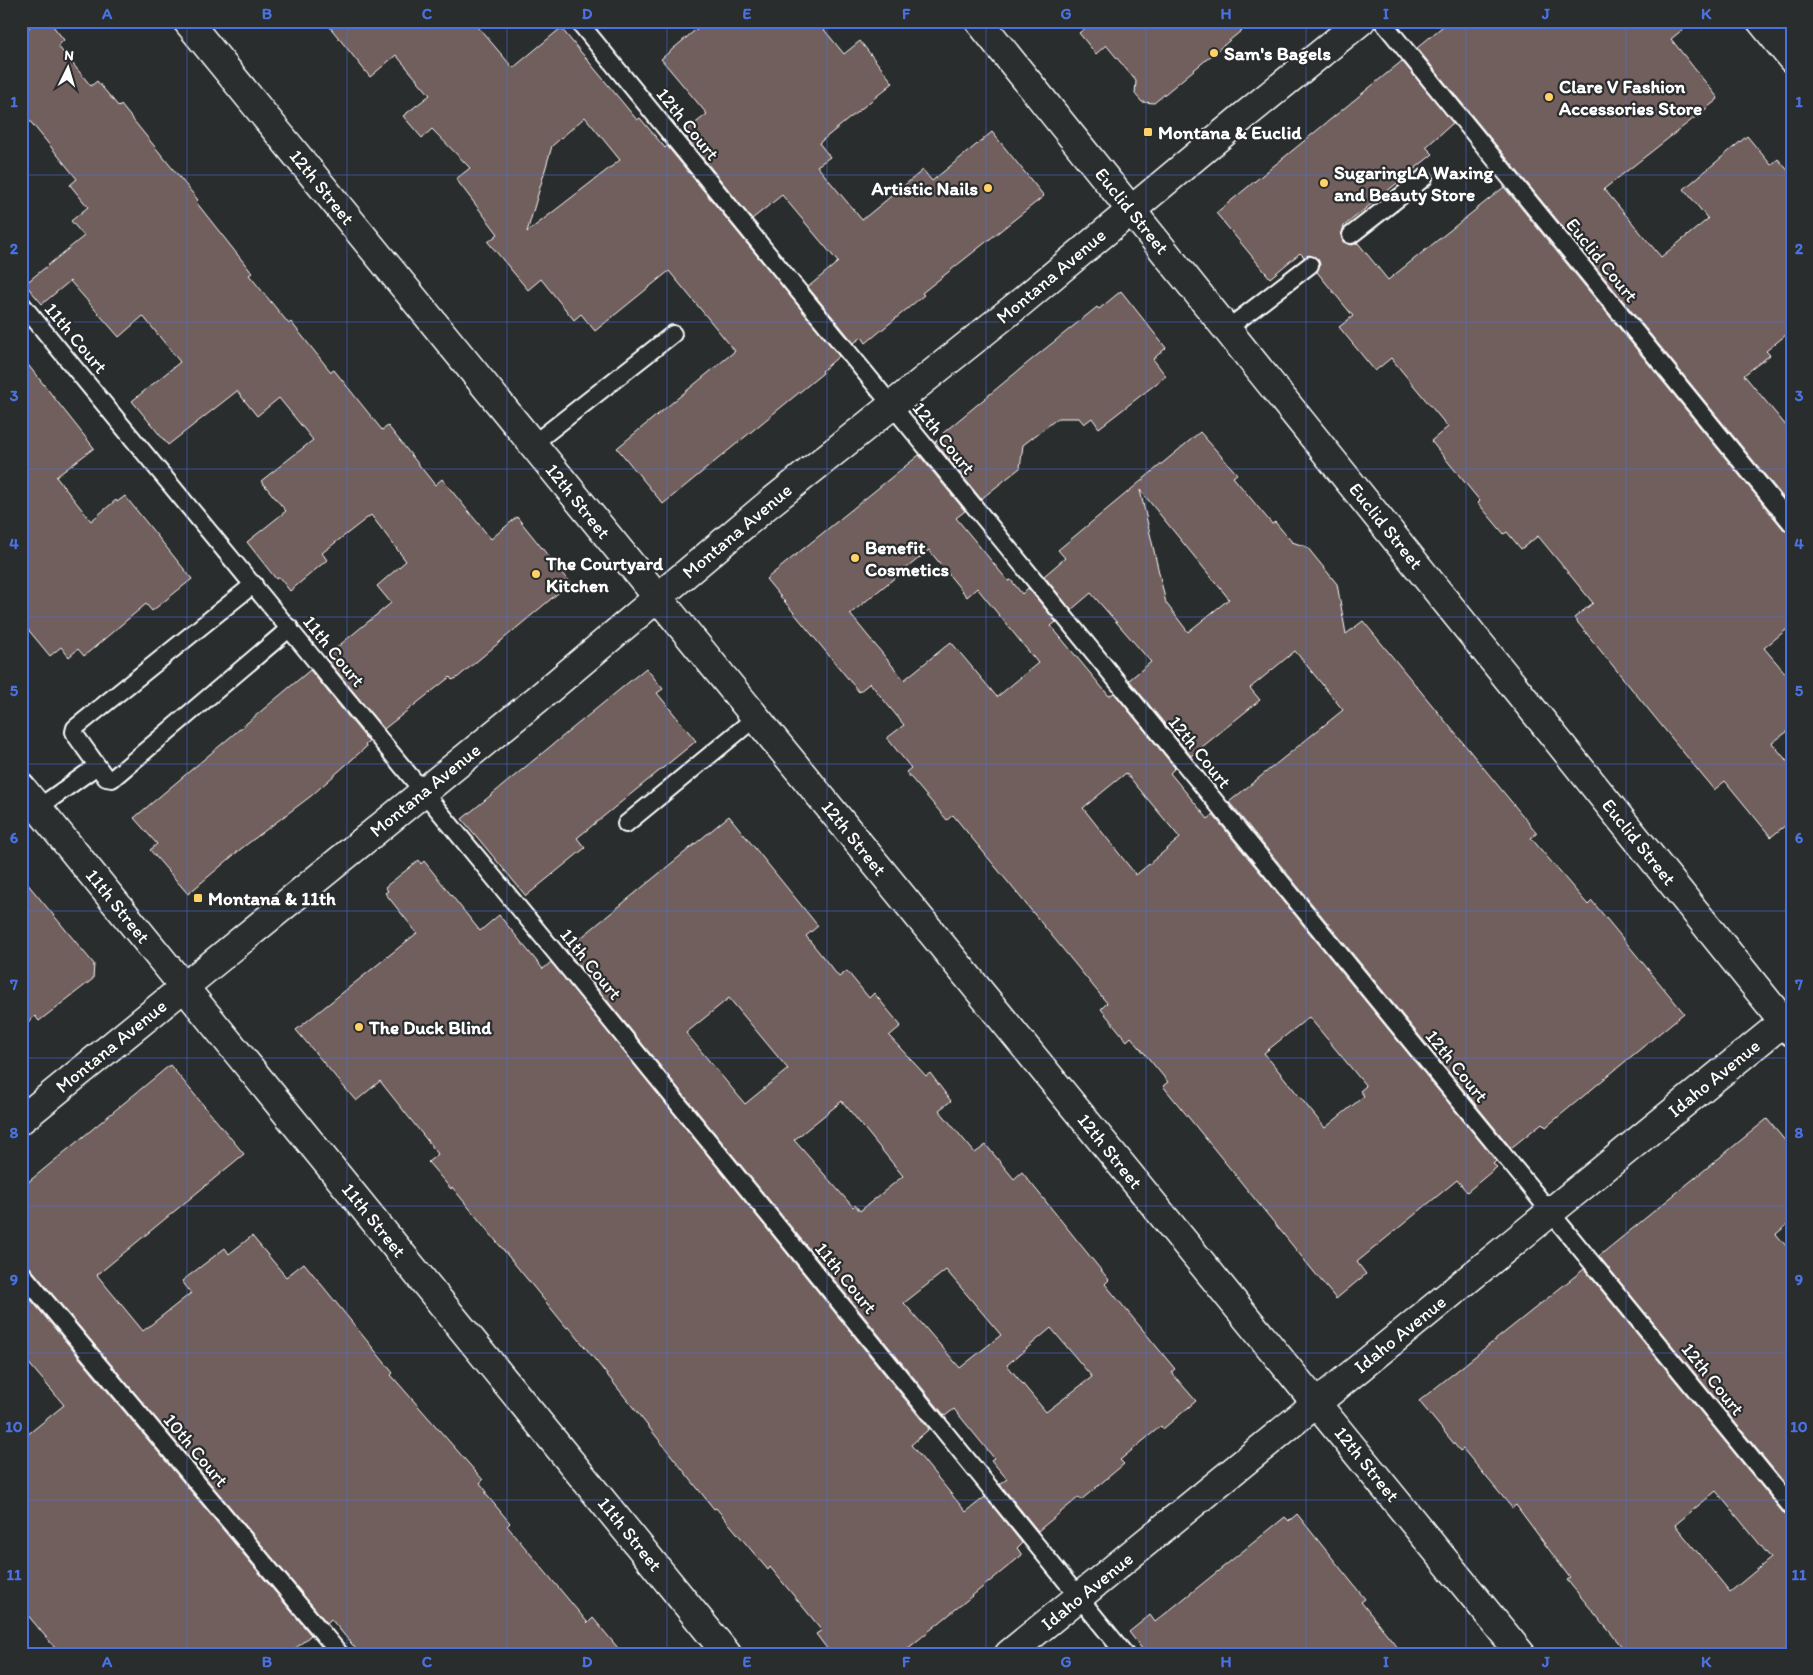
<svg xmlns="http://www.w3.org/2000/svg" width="1813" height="1675" viewBox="0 0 1813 1675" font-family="Itim,sans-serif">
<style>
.building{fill:#715e5d;stroke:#fff;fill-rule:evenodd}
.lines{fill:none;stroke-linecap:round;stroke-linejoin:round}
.lane-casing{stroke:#fff;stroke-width:20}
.street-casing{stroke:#fff;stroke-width:31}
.secondary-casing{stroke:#fff;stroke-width:31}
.lane{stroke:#2a2d2e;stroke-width:16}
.street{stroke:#2a2d2e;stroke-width:28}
.secondary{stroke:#2a2d2e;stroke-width:28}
.grid{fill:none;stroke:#4a71e0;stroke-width:1;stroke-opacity:0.55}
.poi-dot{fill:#ffd166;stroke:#2a2d2e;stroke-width:2}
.labels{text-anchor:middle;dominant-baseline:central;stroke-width:4.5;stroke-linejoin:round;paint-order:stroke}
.poi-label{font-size:19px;font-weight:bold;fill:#fff;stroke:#2a2d2e;text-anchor:start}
.street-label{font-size:19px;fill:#fff;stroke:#2a2d2e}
.neatline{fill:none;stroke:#4a71e0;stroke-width:2}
.grid-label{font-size:16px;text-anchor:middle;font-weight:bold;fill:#4a71e0}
</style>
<rect width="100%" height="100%" fill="#2a2d2e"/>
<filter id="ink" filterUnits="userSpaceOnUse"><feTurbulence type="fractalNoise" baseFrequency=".02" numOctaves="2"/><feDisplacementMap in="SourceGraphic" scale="10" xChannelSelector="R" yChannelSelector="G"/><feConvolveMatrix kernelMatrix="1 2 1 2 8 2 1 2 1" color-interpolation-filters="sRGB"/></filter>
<g filter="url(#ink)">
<g class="building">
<path d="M 37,21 L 49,21 L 64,40 L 58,46 L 91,86 L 97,81 L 119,107 L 121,105 L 198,200 L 196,202 L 252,273 L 249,275 L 289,324 L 291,322 L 331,372 L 334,370 L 382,430 L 388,426 L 435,485 L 442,479 L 491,539 L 517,517 L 570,583 L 457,678 L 452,680 L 450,677 L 384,729 L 325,657 L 391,603 L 377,586 L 406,561 L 371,515 L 322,553 L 327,560 L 290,591 L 279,577 L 276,579 L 247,542 L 286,511 L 261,481 L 313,440 L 279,398 L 257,416 L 237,391 L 168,445 L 132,401 L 180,362 L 143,316 L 119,337 L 70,281 L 42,304 L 25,284 L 84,236 L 71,221 L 88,207 L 70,185 L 77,179 L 21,110 L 21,34 Z"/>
<path d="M 325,21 L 473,21 L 513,68 L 561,28 L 637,120 L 640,118 L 665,148 L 667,146 L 839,356 L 822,371 L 823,373 L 663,504 L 617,448 L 735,351 L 669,271 L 595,331 L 581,314 L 574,320 L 541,279 L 528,290 L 488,242 L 498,234 L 456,179 L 470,168 L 432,129 L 422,138 L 403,116 L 430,95 L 396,55 L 370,77 ZM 585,117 L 620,160 L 527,232 L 552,146 Z"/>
<path d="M 706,21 L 817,21 L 844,54 L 860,41 L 893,83 L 819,143 L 830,157 L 817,166 L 862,220 L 923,170 L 932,181 L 992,132 L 1044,196 L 922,293 L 924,295 L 866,343 L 862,337 L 854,343 L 808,287 L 838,262 L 782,195 L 752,219 L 683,133 L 707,114 L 661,59 Z"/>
<path d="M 1087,21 L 1253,21 L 1154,103 L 1142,102 L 1135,94 L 1136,81 L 1106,45 L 1096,54 L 1079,33 L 1090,24 Z"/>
<path d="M 1449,21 L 1693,21 L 1671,39 L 1718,98 L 1717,100 L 1604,189 L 1661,257 L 1708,219 L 1684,189 L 1747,136 L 1771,165 L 1778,159 L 1792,175 L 1792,330 L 1766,351 L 1770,355 L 1744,375 L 1792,433 L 1792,508 L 1417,48 Z"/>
<path d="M 1402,61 L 1453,123 L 1426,147 L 1433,154 L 1344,226 L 1341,236 L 1343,242 L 1352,245 L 1358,243 L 1388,280 L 1504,187 L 1784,530 L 1792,534 L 1792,625 L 1764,648 L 1792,681 L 1792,728 L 1772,743 L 1792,767 L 1792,820 L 1771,837 L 1725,781 L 1714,790 L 1574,618 L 1593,603 L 1538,536 L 1521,549 L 1507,532 L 1504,534 L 1478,503 L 1480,501 L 1431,441 L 1448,427 L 1391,358 L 1375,371 L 1339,327 L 1353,316 L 1317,272 L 1320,264 L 1318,259 L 1309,255 L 1304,257 L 1300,253 L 1270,278 L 1216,213 Z"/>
<path d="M 1121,291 L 1166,348 L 1153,359 L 1166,376 L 1099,428 L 1092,418 L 1084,424 L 1079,418 L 1058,418 L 1023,445 L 1020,468 L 981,499 L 935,442 L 944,435 L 943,433 L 1030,361 L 1097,307 L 1099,309 Z"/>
<path d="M 21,356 L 94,448 L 56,477 L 91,521 L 116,500 L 117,502 L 125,496 L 192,579 L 152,611 L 146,604 L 84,656 L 78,649 L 69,657 L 61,647 L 50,656 L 21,621 Z"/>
<path d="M 1200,432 L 1237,474 L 1233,477 L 1272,524 L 1275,522 L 1292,542 L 1307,547 L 1337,584 L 1346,634 L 1363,621 L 1537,833 L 1531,838 L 1588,905 L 1592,901 L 1684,1013 L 1546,1127 L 1542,1123 L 1511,1148 L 1229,802 L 1343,710 L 1295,651 L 1250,688 L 1260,700 L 1191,756 L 1129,680 L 1151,662 L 1091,593 L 1071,610 L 1044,576 L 1065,558 L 1058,550 ZM 1140,490 L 1229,599 L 1188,632 L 1166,603 Z"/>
<path d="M 919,455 L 965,511 L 956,518 L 1008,581 L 1011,580 L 1022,594 L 1028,588 L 1056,622 L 1051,626 L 1109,696 L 1114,693 L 1175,768 L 1170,773 L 1208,819 L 1213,815 L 1496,1161 L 1493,1164 L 1497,1167 L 1467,1192 L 1457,1180 L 1357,1262 L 1366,1274 L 1336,1299 L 1163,1086 L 1168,1082 L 1131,1037 L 1127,1041 L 1101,1009 L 1107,1003 L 953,815 L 947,820 L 906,772 L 911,768 L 887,738 L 904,725 L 870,683 L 859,692 L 766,579 ZM 929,550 L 967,597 L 977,588 L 1038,663 L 997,697 L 951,642 L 904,680 L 850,614 ZM 1126,773 L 1180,838 L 1136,875 L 1083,808 ZM 1309,1017 L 1366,1086 L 1360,1091 L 1364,1096 L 1325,1128 L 1264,1053 Z"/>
<path d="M 646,668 L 663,689 L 657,693 L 696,741 L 577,838 L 585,848 L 526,896 L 462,819 Z"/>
<path d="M 310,670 L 369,742 L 365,745 L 366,747 L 311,796 L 242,848 L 188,894 L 150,850 L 157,844 L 134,818 Z"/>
<path d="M 729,816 L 818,926 L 806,936 L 839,977 L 847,971 L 869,998 L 874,993 L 901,1026 L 889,1036 L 926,1076 L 930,1073 L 951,1101 L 939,1110 L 975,1153 L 986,1145 L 1014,1179 L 1022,1172 L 1109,1280 L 1105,1284 L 1175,1369 L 1171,1372 L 1196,1401 L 1163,1429 L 1161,1426 L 1120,1460 L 1124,1464 L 1081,1500 L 1079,1497 L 1038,1531 L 1000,1484 L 1007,1479 L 991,1460 L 994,1458 L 954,1409 L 945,1416 L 566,950 ZM 729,998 L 788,1069 L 745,1104 L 686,1033 ZM 842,1101 L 903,1176 L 860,1211 L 855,1205 L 853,1207 L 794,1140 ZM 946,1270 L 1001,1335 L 960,1368 L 904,1303 ZM 1051,1328 L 1092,1377 L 1046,1412 L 1007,1365 Z"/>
<path d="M 419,860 L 421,864 L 424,861 L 480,931 L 499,915 L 543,969 L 551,962 L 929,1429 L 911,1445 L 966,1512 L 985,1497 L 1022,1543 L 1017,1548 L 1022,1555 L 901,1654 L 831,1654 L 816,1634 L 822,1630 L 770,1567 L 768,1570 L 716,1508 L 714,1509 L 569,1327 L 567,1328 L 452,1187 L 451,1189 L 428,1162 L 438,1154 L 380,1081 L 356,1101 L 296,1030 L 417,933 L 385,893 L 388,891 L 385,887 Z"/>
<path d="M 21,876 L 94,964 L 93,979 L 39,1021 L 35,1016 L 21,1028 Z"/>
<path d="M 170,1065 L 244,1154 L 97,1275 L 143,1331 L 191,1293 L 182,1281 L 225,1248 L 229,1254 L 252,1236 L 286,1277 L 304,1263 L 393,1373 L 391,1375 L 483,1480 L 480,1483 L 487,1492 L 485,1493 L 510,1523 L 507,1526 L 588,1623 L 593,1618 L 623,1654 L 360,1654 L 331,1619 L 327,1623 L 29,1266 L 21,1262 L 21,1188 Z"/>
<path d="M 1767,1119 L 1792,1149 L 1792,1221 L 1776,1234 L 1792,1253 L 1792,1492 L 1599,1256 Z"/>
<path d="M 1584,1269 L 1784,1514 L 1792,1518 L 1792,1654 L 1628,1654 L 1567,1580 L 1570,1578 L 1516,1505 L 1512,1508 L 1463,1449 L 1460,1451 L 1419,1401 ZM 1716,1491 L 1771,1558 L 1730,1592 L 1675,1525 Z"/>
<path d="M 21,1288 L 311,1635 L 289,1654 L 60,1654 L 21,1607 L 21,1440 L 64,1405 L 21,1354 Z"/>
<path d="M 1297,1514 L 1365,1599 L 1361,1602 L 1403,1654 L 1146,1654 L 1129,1632 L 1150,1615 L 1155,1622 L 1285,1517 L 1289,1521 Z"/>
</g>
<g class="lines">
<g class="lane-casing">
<g id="lane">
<path d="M 578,21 L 1792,1508"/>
<path d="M 1382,21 L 1792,524"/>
<path d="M 1351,235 L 1424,178"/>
<path d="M 21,303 L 555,952 L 1125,1654"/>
<path d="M 1227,329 L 1310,265"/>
<path d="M 533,444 L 673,334"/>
<path d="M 254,584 L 75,728 L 74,732 L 76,736 L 106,778 L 112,779 L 290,628"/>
<path d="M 38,808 L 97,766"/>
<path d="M 626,824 L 755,718"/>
<path d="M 21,1272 L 340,1654"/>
</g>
</g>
<g class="street-casing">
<g id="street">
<path d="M 187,21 L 1521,1654"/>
<path d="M 979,21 L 1792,1032"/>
<path d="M 21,787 L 184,987"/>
<path d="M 1009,1654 L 1792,1015"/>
</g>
</g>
<g class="secondary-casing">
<g id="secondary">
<path d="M 1761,21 L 1792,59"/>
<path d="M 184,987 L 727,1654"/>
<path d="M 21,1120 L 540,697 L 765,507 L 1019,304 L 1244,116 L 1361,21"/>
</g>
</g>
<use href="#lane" class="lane"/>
<use href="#street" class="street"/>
<use href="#secondary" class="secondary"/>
</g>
</g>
<path class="grid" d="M 187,21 L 187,1654M 347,21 L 347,1654M 507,21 L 507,1654M 667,21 L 667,1654M 827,21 L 827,1654M 986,21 L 986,1654M 1146,21 L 1146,1654M 1306,21 L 1306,1654M 1466,21 L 1466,1654M 1626,21 L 1626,1654M 21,175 L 1792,175M 21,322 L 1792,322M 21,469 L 1792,469M 21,617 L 1792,617M 21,764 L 1792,764M 21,911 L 1792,911M 21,1058 L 1792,1058M 21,1206 L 1792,1206M 21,1353 L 1792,1353M 21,1500 L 1792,1500"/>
<g class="poi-dot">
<circle cx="1214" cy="53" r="5"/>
<circle cx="1549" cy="97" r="5"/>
<rect x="1143" y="127" width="10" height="10" rx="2.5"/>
<circle cx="1324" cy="183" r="5"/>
<circle cx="988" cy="188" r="5"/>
<circle cx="855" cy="558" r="5"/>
<circle cx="536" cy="574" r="5"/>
<rect x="193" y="893" width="10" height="10" rx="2.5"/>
<circle cx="359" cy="1027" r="5"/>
</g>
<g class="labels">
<g class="poi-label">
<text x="1224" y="53">Sam's Bagels</text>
<text x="1559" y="86">Clare V Fashion<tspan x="1559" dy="22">Accessories Store</tspan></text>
<text x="1158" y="132">Montana &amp; Euclid</text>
<text x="1334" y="172">SugaringLA Waxing<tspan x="1334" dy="22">and Beauty Store</tspan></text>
<text x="978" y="188" text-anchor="end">Artistic Nails</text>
<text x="865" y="547">Benefit<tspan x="865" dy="22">Cosmetics</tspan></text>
<text x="546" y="563">The Courtyard<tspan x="546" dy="22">Kitchen</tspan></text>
<text x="208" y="898">Montana &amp; 11th</text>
<text x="369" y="1027">The Duck Blind</text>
</g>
<g class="street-label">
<text transform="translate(688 124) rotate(51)">12th Court</text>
<text transform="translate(322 187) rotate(51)">12th Street</text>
<text transform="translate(1132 211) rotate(51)">Euclid Street</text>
<text transform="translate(1602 260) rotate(51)">Euclid Court</text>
<text transform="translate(1051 276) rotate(-40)">Montana Avenue</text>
<text transform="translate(76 338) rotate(50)">11th Court</text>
<text transform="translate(944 438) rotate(51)">12th Court</text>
<text transform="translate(578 501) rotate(51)">12th Street</text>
<text transform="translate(1386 526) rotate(51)">Euclid Street</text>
<text transform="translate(737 531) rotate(-40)">Montana Avenue</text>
<text transform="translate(334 651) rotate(51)">11th Court</text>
<text transform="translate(1200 752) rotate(51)">12th Court</text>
<text transform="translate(425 790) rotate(-39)">Montana Avenue</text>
<text transform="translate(854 838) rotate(51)">12th Street</text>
<text transform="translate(1639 842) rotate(51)">Euclid Street</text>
<text transform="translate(118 906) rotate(51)">11th Street</text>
<text transform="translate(591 964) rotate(51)">11th Court</text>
<text transform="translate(111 1046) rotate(-39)">Montana Avenue</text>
<text transform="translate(1457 1066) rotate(51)">12th Court</text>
<text transform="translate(1714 1078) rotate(-39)">Idaho Avenue</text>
<text transform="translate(1110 1151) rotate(51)">12th Street</text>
<text transform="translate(374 1220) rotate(51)">11th Street</text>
<text transform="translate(846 1278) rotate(51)">11th Court</text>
<text transform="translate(1400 1334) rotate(-39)">Idaho Avenue</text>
<text transform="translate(1713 1379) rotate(51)">12th Court</text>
<text transform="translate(196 1450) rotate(50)">10th Court</text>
<text transform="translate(1367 1464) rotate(51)">12th Street</text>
<text transform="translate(630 1534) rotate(51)">11th Street</text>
<text transform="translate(1087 1591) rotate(-39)">Idaho Avenue</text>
</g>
</g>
<rect width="1813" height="1675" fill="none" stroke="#2a2d2e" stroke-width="55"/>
<g transform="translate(68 68) rotate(5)" stroke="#2a2d2e" stroke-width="4" paint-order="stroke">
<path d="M0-4L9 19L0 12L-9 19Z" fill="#ffffff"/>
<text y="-8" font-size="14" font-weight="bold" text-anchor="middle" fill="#ffffff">N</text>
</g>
<rect x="28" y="28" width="1758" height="1620" class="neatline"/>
<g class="grid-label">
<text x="107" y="19">A</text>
<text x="267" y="19">B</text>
<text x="427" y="19">C</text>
<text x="587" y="19">D</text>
<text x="747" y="19">E</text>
<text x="906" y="19">F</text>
<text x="1066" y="19">G</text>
<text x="1226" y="19">H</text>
<text x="1386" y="19">I</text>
<text x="1546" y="19">J</text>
<text x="1706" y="19">K</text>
<text x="14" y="107">1</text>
<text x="1799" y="107">1</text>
<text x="14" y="254">2</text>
<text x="1799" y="254">2</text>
<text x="14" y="401">3</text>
<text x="1799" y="401">3</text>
<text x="14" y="549">4</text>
<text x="1799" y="549">4</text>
<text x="14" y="696">5</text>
<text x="1799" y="696">5</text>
<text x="14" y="843">6</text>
<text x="1799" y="843">6</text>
<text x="14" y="990">7</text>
<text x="1799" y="990">7</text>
<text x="14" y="1138">8</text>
<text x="1799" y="1138">8</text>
<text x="14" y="1285">9</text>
<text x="1799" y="1285">9</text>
<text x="14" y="1432">10</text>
<text x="1799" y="1432">10</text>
<text x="14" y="1580">11</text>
<text x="1799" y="1580">11</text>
<text x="107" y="1667">A</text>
<text x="267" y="1667">B</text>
<text x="427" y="1667">C</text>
<text x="587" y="1667">D</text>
<text x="747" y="1667">E</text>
<text x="906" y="1667">F</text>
<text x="1066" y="1667">G</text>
<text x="1226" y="1667">H</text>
<text x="1386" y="1667">I</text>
<text x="1546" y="1667">J</text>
<text x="1706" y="1667">K</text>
</g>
</svg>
